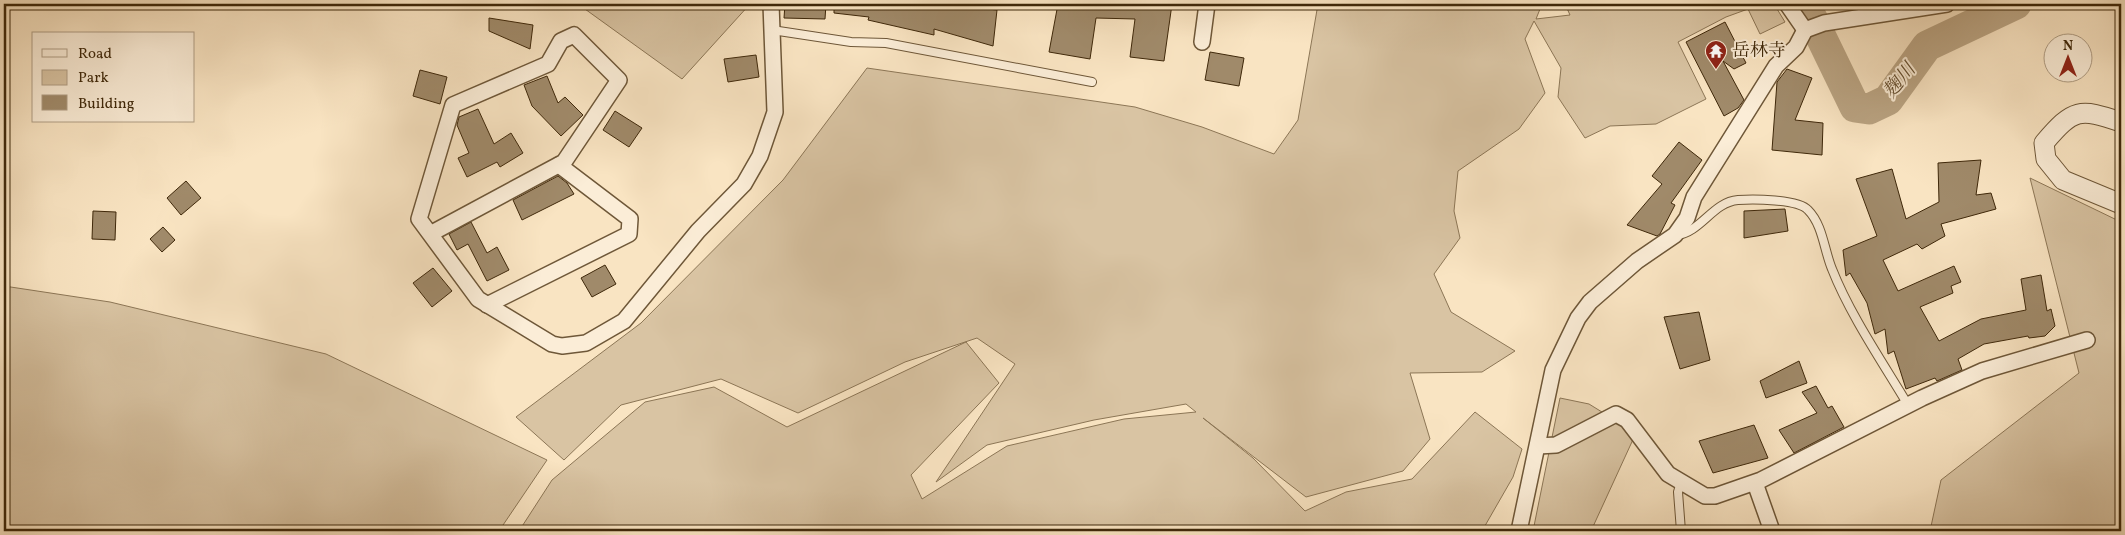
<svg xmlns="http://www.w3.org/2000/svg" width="2125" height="535" viewBox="0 0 2125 535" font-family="Vollkorn,'Noto Serif JP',serif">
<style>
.green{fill:#d9c4a3;stroke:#8c7656}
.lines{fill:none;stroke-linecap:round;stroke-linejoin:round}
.river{stroke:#baa483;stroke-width:31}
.building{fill:#a08a6a;stroke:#3f280a}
.service-casing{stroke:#6e5738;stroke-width:10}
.minor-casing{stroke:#6e5738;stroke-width:18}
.tertiary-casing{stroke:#6e5738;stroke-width:21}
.service{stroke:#fbedd7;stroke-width:8}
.minor{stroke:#fbedd7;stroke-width:15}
.tertiary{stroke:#fbedd7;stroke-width:19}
.labels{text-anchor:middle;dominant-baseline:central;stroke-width:4;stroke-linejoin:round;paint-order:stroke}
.poi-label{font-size:18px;fill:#3f280a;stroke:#fbedd7;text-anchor:start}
.water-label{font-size:19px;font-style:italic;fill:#644d2e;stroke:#fbedd7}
</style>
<rect width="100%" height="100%" fill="#f9e4c2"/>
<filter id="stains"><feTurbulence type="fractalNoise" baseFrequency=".004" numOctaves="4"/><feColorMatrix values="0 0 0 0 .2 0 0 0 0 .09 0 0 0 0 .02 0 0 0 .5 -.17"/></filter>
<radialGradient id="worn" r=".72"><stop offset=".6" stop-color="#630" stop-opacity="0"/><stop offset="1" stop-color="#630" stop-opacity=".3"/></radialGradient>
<g class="green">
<path d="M 578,4 L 750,4 L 682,79 Z"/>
<path d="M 1318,4 L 1542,4 L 1536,19 L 1570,15 L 1565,4 L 1774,4 L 1785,22 L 1760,34 L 1748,9 L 1726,17 L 1678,42 L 1706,99 L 1656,124 L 1610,126 L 1585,138 L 1558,97 L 1561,68 L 1534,21 L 1525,39 L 1545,93 L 1519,129 L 1458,171 L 1454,211 L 1460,238 L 1434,274 L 1451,312 L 1515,351 L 1482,372 L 1410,373 L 1430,439 L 1403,471 L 1306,497 L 1203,418 L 1253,458 L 1305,511 L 1346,492 L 1412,479 L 1475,412 L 1522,449 L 1513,477 L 1482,531 L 519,531 L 552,480 L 645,402 L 714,387 L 787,427 L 966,342 L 999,383 L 911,475 L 922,499 L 1007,446 L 1124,419 L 1196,412 L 1186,404 L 1094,420 L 987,445 L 936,482 L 1015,364 L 977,338 L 905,362 L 798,413 L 721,379 L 621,405 L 564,460 L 516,417 L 641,323 L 783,180 L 867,68 L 1135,107 L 1202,127 L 1274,154 L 1298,120 Z"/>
<path d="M 2030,178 L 2121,222 L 2121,531 L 1930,531 L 1941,480 L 2079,373 Z"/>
<path d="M 4,286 L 110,302 L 326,354 L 547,460 L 499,531 L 4,531 Z"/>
<path d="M 1560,398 L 1589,404 L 1636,433 L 1591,531 L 1533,531 Z"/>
</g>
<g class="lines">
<path class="river" d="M 1805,4 L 1855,107 L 1869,109 L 1888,100 L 1927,46 L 2016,4"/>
</g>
<g class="building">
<path d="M 785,4 L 826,4 L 825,19 L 784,18 Z"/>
<path d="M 834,4 L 943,4 L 997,10 L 993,46 L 934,29 L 934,35 L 868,20 L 869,17 L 834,13 Z"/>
<path d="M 1058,4 L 1172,4 L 1164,61 L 1130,57 L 1135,19 L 1096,18 L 1090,59 L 1049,52 Z"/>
<path d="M 489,18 L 533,25 L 530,49 L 489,31 Z"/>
<path d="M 1725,22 L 1746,63 L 1734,69 L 1723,61 L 1744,100 L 1738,108 L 1724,116 L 1686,42 Z"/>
<path d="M 1210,52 L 1244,58 L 1239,86 L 1205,80 Z"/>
<path d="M 756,55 L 759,77 L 728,82 L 724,59 Z"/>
<path d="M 1787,69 L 1812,78 L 1795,120 L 1823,123 L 1822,155 L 1772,150 L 1777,82 Z"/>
<path d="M 420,70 L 447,77 L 440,104 L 413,96 Z"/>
<path d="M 547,76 L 558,103 L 565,97 L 583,115 L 561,136 L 532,106 L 524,85 Z"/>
<path d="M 478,109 L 494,144 L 511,133 L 523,153 L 500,167 L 497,162 L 467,177 L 458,158 L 469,153 L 457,125 L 459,117 Z"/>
<path d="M 615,111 L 642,128 L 629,147 L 603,130 Z"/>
<path d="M 1679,142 L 1702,160 L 1671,203 L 1675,205 L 1660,234 L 1657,236 L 1627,225 L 1662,184 L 1652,176 Z"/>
<path d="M 1981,160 L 1976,195 L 1991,193 L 1996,209 L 1941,224 L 1945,236 L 1922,249 L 1917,244 L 1883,260 L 1898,291 L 1954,266 L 1961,282 L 1951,286 L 1953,293 L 1920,307 L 1939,341 L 1981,319 L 2026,310 L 2021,279 L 2041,275 L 2047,311 L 2051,309 L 2055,326 L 2045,336 L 2029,338 L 2028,336 L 1984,344 L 1958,359 L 1962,370 L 1937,381 L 1935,378 L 1906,389 L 1894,351 L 1888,354 L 1885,329 L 1875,334 L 1867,303 L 1850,273 L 1846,276 L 1843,250 L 1877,236 L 1856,179 L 1892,169 L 1906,219 L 1939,202 L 1938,163 Z"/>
<path d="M 558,176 L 567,183 L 574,194 L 522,220 L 513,200 Z"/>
<path d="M 186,181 L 201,198 L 181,215 L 167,198 Z"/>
<path d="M 1785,209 L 1788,231 L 1744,238 L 1744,211 Z"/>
<path d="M 93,211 L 116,212 L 115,240 L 92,239 Z"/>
<path d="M 471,222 L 487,253 L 497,247 L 509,270 L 487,281 L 468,244 L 457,250 L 449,234 Z"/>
<path d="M 163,227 L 175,240 L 162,252 L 150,239 Z"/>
<path d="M 605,265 L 616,284 L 592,297 L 581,278 Z"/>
<path d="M 433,268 L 452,291 L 432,307 L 413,283 Z"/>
<path d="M 1699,312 L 1710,360 L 1680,369 L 1664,317 Z"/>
<path d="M 1799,361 L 1807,383 L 1766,398 L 1760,381 Z"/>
<path d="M 1816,386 L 1828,408 L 1832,406 L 1844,427 L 1794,453 L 1779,430 L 1817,413 L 1802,392 Z"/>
<path d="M 1754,425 L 1768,458 L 1713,473 L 1699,441 Z"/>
</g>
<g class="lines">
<g class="service-casing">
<g id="service">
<path d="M 772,30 L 851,42 L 886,43 L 1092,82"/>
<path d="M 1677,235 C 1701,232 1713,202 1738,200 C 1753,199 1798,199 1808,210 C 1823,225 1824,250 1832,269 C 1850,315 1883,363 1908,405"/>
<path d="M 1681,531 L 1678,492 L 1681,482"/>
</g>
</g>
<g class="minor-casing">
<g id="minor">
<path d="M 1787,4 L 1805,30"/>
<path d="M 1805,30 L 1824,23 L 1947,4"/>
<path d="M 1202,42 L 1207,4"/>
<path d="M 430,234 L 564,162 L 619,80 L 574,35 L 561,41 L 548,64 L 453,105 L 419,219 L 478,299 L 552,344 L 562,346 L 586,343 L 624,321 L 698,231 L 744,184 L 760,156 L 775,112 L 771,4"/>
<path d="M 487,305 L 629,234 L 630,219 L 559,165"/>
<path d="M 1538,446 L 1556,445 L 1616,414 L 1627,420 L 1668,474 L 1705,496 L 1715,496 L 1761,480 L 1922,398 L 1982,371 L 2087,340"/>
<path d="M 1755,483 L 1772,531"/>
<path d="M 1519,531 L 1553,370 L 1578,318 L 1590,302 L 1637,261 L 1675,235 L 1687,218 L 1694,197 L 1776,66 L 1796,47 L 1805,30"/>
</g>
</g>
<g class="tertiary-casing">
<path id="tertiary" d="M 2121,122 C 2079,108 2074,108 2044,143 L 2046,159 L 2063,180 L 2121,204"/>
</g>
<use href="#service" class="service"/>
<use href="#minor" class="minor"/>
<use href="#tertiary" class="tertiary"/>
</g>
<defs>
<g id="temple-pin" transform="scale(1.125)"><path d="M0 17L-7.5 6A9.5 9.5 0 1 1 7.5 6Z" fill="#8f2418" stroke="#fbedd7"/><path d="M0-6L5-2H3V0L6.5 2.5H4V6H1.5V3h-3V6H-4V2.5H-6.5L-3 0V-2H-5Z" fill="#fff"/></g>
</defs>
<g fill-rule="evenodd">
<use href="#temple-pin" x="1716" y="51"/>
</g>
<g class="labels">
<g class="poi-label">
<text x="1732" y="51">岳林寺</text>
</g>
<g class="water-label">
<text transform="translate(1900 81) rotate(-51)">麹川</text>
</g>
</g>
<rect width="2125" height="535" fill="none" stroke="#f9e4c2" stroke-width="20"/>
<rect x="5" y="5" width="2115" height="525" fill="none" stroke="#3f280a" stroke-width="2.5"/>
<rect x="10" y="10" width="2105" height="515" fill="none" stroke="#3f280a"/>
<rect x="32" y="32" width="162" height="90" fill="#fbedd7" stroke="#b09e85"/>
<rect x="42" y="49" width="25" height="8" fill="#fbedd7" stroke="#b09e85"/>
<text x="78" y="58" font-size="15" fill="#3f280a">Road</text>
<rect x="42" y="70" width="25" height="15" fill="#d9c4a3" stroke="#b09e85"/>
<text x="78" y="82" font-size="15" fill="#3f280a">Park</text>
<rect x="42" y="95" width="25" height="15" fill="#a08a6a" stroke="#b09e85"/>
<text x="78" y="108" font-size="15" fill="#3f280a">Building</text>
<g transform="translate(2068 58)"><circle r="24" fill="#fbedd7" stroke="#b09e85"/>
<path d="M0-4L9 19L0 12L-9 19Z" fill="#8f2418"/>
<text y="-8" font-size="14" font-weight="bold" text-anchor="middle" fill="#3f280a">N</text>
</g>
<rect width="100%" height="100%" filter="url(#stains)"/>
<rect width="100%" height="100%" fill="url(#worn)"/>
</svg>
